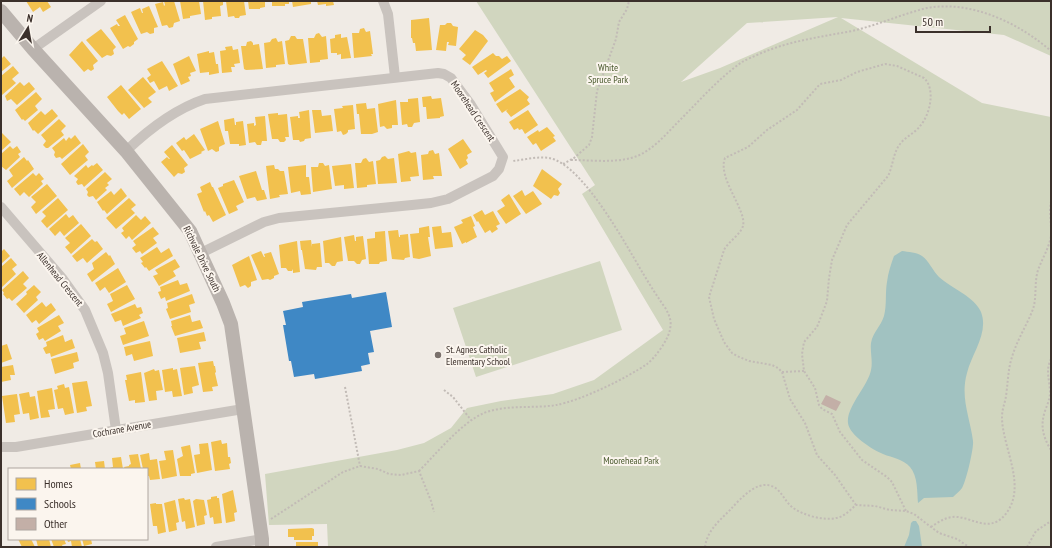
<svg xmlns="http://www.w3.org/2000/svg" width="1052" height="548" viewBox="0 0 1052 548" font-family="'PT Sans Narrow',sans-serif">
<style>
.green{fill:#d1d6bf;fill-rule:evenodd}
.water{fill:#a1c2c1}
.homes{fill:#f2c14e}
.schools{fill:#3f88c5}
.building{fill:#c3afa7}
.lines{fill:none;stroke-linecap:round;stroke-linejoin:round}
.path{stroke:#c2bbb6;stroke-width:2;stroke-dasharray:2 2;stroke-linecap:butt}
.street{stroke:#c9c3be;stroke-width:10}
.secondary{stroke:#bab3ae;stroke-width:14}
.poi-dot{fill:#7a716c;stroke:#fbf5ee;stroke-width:1.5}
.labels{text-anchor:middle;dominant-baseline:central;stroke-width:4;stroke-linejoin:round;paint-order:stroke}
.park-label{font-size:10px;fill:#4a5a2e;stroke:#fbf5ee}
.street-label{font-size:10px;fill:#3b302b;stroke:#fbf5ee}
.poi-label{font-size:10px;fill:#3b302b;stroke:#fbf5ee;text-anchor:start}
</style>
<rect width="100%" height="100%" fill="#f0ebe5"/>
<g class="green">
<path d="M 476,1 L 1051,1 L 1051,56 L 1004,35 L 841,18 L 982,103 L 1051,117 L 1051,547 L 328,547 L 327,524 L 269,525 L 265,474 L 397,450 L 424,443 L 451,428 L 467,408 L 501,401 L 553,394 L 594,380 L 663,330 L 582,194 L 595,185 ZM 838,17 L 720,68 L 681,82 L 747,23 Z"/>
<path d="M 600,261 L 622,330 L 476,377 L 453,308 Z"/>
</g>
<g class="water">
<path d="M 902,251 C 908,252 917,252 922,256 C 929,261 933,271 939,277 C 951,288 975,297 981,312 C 989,333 972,353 967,373 C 960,398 970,417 973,441 C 974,448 966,482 962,488 C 960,491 956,494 953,497 L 924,498 L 918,503 C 917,492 918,476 910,467 C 903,459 893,458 883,454 C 873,450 849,435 848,423 C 846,407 868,386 871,370 C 873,362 870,352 871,343 C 873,332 881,326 884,316 C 887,305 885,293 887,282 C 888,273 891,264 894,256 Z"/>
<path d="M 913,521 L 916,521 L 919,526 L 922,547 L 904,547 L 909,535 L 911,523 Z"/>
</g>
<g class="homes">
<path d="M 26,1 L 47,1 L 51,7 L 43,12 L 40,7 L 33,12 Z"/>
<path d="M 164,1 L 174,1 L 180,21 L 174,23 L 173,27 L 169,28 L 167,25 L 162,26 L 155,4 L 163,2 L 164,6 L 165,5 Z"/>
<path d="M 180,1 L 199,1 L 201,14 L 190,16 L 190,18 L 183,19 Z"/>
<path d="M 203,1 L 223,1 L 223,5 L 220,6 L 221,16 L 212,17 L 212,19 L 205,20 Z"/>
<path d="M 226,1 L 244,1 L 246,15 L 240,16 L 239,18 L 235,18 L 234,16 L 228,17 Z"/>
<path d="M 248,1 L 265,1 L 265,7 L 260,8 L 260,9 L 249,9 Z"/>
<path d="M 272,1 L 289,1 L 289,4 L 285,4 L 285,6 L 272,6 Z"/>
<path d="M 292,1 L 311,1 L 311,4 L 293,7 Z"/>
<path d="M 317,1 L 333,1 L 334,5 L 326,6 L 326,4 L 318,5 Z"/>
<path d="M 149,6 L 158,27 L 154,28 L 154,33 L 150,34 L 147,32 L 141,34 L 131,12 L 140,8 L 142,13 L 143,13 L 142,9 Z"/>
<path d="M 125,15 L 138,39 L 134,42 L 134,44 L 130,47 L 128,46 L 123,49 L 110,28 L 117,24 L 118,26 L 120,26 L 116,20 Z"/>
<path d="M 429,18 L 432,50 L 416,51 L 415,43 L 413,43 L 412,38 L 411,38 L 411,20 Z"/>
<path d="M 447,23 L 451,23 L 453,26 L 458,27 L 456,46 L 448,45 L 449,42 L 447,42 L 446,51 L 436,50 L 440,25 L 445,25 Z"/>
<path d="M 364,28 L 366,32 L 370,31 L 373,54 L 371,54 L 372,56 L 354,58 L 352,33 L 359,33 L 360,29 Z"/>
<path d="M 101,29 L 116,47 L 113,50 L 114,54 L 111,56 L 107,55 L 102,58 L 86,40 Z"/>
<path d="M 475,30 L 483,35 L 488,41 L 470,65 L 462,59 L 466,55 L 459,49 Z"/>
<path d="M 319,33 L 322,37 L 326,36 L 328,59 L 320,60 L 320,62 L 310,63 L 308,38 L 314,38 L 316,34 Z"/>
<path d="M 341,34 L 341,38 L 347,37 L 351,58 L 341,59 L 341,54 L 337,55 L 337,53 L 331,53 L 330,39 L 335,38 L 335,35 Z"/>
<path d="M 291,36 L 295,36 L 297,39 L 303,39 L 307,63 L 290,65 L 288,64 L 285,41 L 289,40 Z"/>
<path d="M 276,38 L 278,42 L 282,41 L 285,64 L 276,65 L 276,67 L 266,68 L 264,43 L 270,42 L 272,39 Z"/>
<path d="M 82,41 L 98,61 L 93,65 L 94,69 L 91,71 L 88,69 L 84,72 L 69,55 Z"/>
<path d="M 251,41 L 253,43 L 253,45 L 259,44 L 263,69 L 246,70 L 244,69 L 241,46 L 246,46 L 247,42 Z"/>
<path d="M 232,46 L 233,50 L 238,49 L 240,63 L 234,64 L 235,67 L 231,67 L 232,72 L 222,73 L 220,51 L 226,50 L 225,47 Z"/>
<path d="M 209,51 L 209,53 L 214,52 L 216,64 L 218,64 L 219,73 L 209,75 L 209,72 L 200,73 L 197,54 Z"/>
<path d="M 493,53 L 496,56 L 499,56 L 502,59 L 507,56 L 511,61 L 488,78 L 484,73 L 487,71 L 486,70 L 478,75 L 472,67 Z"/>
<path d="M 4,56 L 11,64 L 1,72 L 1,59 Z"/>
<path d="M 189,56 L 196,71 L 190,73 L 191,76 L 188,77 L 190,81 L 181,85 L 173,64 Z"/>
<path d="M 162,61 L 178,86 L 169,91 L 167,86 L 159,90 L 154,81 L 150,83 L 147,78 L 151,75 L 147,69 Z"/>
<path d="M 13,66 L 19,73 L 12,79 L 16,83 L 2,95 L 1,76 Z"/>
<path d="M 511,69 L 514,75 L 509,78 L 515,87 L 495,102 L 490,93 L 494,91 L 489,83 Z"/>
<path d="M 143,77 L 156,92 L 148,98 L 152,102 L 144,108 L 128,90 Z"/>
<path d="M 20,82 L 24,86 L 29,82 L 35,89 L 17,105 L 11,99 L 7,101 L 5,96 Z"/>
<path d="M 121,85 L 141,109 L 129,119 L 124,113 L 122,115 L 118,111 L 107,97 Z"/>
<path d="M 520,89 L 529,97 L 527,100 L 530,104 L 511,117 L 506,111 L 508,109 L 502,113 L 496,104 Z"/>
<path d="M 36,92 L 42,99 L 35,106 L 38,110 L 25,121 L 23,119 L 22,120 L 15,110 Z"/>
<path d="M 431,96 L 432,99 L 441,98 L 444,116 L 440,117 L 440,118 L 427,119 L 426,107 L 423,107 L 422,97 Z"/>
<path d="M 418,98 L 420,122 L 414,123 L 412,127 L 408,127 L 407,124 L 402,125 L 400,102 L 408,102 L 408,99 Z"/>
<path d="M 396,100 L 398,125 L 392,125 L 392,128 L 387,129 L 384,126 L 380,127 L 378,104 Z"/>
<path d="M 366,103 L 367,109 L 375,108 L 378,132 L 372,134 L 361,134 L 359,114 L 357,114 L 356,104 Z"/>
<path d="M 353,105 L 355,129 L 348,130 L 348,132 L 346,134 L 343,135 L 341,131 L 337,132 L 334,109 L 343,108 L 342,106 Z"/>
<path d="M 52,109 L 58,116 L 38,134 L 34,130 L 33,131 L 28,123 L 41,111 L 45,115 Z"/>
<path d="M 309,110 L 311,138 L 305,139 L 304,141 L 300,142 L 299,140 L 293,140 L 290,117 L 298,116 L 298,118 L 300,118 L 299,112 Z"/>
<path d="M 312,110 L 321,110 L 322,116 L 331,115 L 333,131 L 315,133 Z"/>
<path d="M 528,110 L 538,125 L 525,134 L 522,129 L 519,130 L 518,128 L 514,130 L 509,122 Z"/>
<path d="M 278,113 L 278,115 L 287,114 L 289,137 L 285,137 L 286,140 L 284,142 L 280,142 L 278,139 L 272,139 L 268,114 Z"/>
<path d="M 265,116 L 267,141 L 262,141 L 261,145 L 257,145 L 255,142 L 249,143 L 247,124 L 254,123 L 254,126 L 256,125 L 255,117 Z"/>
<path d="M 234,118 L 235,125 L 236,125 L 236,122 L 243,121 L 246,145 L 239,146 L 239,144 L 230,144 L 228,131 L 225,131 L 224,120 Z"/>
<path d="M 59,119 L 66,126 L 61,131 L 64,135 L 48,148 L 46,148 L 43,145 L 46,141 L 41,135 Z"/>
<path d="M 218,121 L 225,144 L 219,147 L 219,151 L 216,152 L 212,149 L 208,151 L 200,129 Z"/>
<path d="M 547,127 L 555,136 L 553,137 L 556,141 L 541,151 L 536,143 L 533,145 L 527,137 L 538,130 L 539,132 Z"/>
<path d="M 1,132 L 11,142 L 1,151 Z"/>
<path d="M 194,134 L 205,150 L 201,152 L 202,153 L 190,159 L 184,150 L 182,151 L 176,143 L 184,137 L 186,140 Z"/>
<path d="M 75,135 L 81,143 L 62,159 L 60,157 L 56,158 L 54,155 L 55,152 L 52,148 L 64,138 L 66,141 L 69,137 L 71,139 Z"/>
<path d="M 463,139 L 472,152 L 467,155 L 468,158 L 466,160 L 468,164 L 460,169 L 448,149 Z"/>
<path d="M 83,144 L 89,152 L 85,156 L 88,160 L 70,175 L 61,164 Z"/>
<path d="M 172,145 L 188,165 L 184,168 L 185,172 L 182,174 L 178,173 L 174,177 L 161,162 L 167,157 L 169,159 L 170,159 L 164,152 Z"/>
<path d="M 10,146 L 13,149 L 17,146 L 21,152 L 18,154 L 20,157 L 6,170 L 1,166 L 1,154 Z"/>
<path d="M 433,150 L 435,154 L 439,153 L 442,176 L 433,176 L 434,179 L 423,180 L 421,155 L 428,154 L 429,151 Z"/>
<path d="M 409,151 L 411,153 L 416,152 L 419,176 L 410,177 L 411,181 L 401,182 L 398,154 Z"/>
<path d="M 385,156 L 388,159 L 394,158 L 397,183 L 378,184 L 376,161 L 380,160 L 382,157 Z"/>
<path d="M 24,157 L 27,161 L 28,160 L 34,169 L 12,188 L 7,181 L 13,176 L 9,170 Z"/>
<path d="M 366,158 L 369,162 L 373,161 L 376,184 L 367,185 L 367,187 L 357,188 L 355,163 L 361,163 L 363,159 Z"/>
<path d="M 97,163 L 103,170 L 84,187 L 82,184 L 78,185 L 76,182 L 78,179 L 74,176 L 86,165 L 88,168 L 92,165 L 93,166 Z"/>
<path d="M 319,163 L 323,163 L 325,166 L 329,165 L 332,189 L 313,192 L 311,167 L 318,167 Z"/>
<path d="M 351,164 L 354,188 L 344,189 L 344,185 L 335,186 L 332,166 Z"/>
<path d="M 274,165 L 275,169 L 278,169 L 280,171 L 284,171 L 288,194 L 279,195 L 280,197 L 270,199 L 266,166 Z"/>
<path d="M 306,165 L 306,177 L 309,177 L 311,194 L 301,195 L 300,191 L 291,193 L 288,167 Z"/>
<path d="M 542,169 L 562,184 L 558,189 L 560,193 L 558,196 L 554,195 L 551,199 L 533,186 Z"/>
<path d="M 256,171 L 262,190 L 264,190 L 267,199 L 257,201 L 255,197 L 247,199 L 239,176 Z"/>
<path d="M 105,172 L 112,179 L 107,183 L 109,185 L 105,188 L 107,190 L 96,200 L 93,196 L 89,197 L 87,195 L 88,192 L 86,189 Z"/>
<path d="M 33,173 L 36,176 L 39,173 L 44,179 L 41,181 L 43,184 L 29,197 L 24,192 L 20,196 L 14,189 Z"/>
<path d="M 234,180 L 244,202 L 236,206 L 238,210 L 229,214 L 218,188 L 223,186 L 223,184 Z"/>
<path d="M 210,182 L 212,187 L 213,187 L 226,215 L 213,222 L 209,215 L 207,216 L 205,211 L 204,212 L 197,194 L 202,192 L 200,187 Z"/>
<path d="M 47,184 L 57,196 L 36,214 L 31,207 L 36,202 L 31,197 Z"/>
<path d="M 121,188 L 127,196 L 107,214 L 104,210 L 103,211 L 97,202 L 111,191 L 114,195 Z"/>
<path d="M 522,190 L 525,196 L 533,191 L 542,204 L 526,214 L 513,196 Z"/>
<path d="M 509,194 L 521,214 L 506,224 L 497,211 L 505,206 L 501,200 Z"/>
<path d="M 58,198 L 68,210 L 47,228 L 41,221 L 46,216 L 42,212 Z"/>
<path d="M 129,198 L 136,205 L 131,209 L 135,213 L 116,229 L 106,218 Z"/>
<path d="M 482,210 L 485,215 L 493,211 L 500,224 L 496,226 L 498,229 L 492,233 L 490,230 L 485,233 L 478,221 L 477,222 L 473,215 Z"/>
<path d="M 66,214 L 69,218 L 73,215 L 79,223 L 64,236 L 60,231 L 55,236 L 49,229 Z"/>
<path d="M 136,215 L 141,220 L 145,216 L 151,223 L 132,240 L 129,236 L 126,239 L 121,233 L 124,231 L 122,228 Z"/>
<path d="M 471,216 L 475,226 L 473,227 L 477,237 L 466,243 L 466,242 L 462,244 L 454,227 L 463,223 L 461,220 Z"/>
<path d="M 81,224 L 91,236 L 71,254 L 65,247 L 70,243 L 65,238 Z"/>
<path d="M 429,226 L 430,237 L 428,237 L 431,256 L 419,259 L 413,258 L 410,234 L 419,233 L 419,228 Z"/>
<path d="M 441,226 L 442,233 L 451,232 L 453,247 L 435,249 L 432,227 Z"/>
<path d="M 153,227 L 159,234 L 153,238 L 157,243 L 142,254 L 140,251 L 136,253 L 132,248 L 136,245 L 133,241 Z"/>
<path d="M 398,230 L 399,237 L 400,237 L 400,235 L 408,234 L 410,257 L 405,258 L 404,260 L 392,259 L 388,231 Z"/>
<path d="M 385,231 L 387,261 L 380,262 L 379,264 L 369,264 L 367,239 L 375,238 L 375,232 Z"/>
<path d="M 354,235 L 355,241 L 356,241 L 356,237 L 363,236 L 366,259 L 362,260 L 360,264 L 357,264 L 354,261 L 348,261 L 344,237 Z"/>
<path d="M 341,237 L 343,261 L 337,262 L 335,266 L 332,266 L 329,263 L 325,263 L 323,241 Z"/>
<path d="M 92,239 L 95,242 L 97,241 L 103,249 L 87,263 L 83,258 L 77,262 L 72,256 Z"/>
<path d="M 311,240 L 312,247 L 312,244 L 320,243 L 322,267 L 317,267 L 316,270 L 305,269 L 302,250 L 301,250 L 300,241 Z"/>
<path d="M 297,241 L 300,272 L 293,273 L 293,269 L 292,271 L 288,271 L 286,268 L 281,268 L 279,245 Z"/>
<path d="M 157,247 L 161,253 L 169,248 L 173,256 L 149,271 L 146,267 L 145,268 L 141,263 L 143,262 L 140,258 Z"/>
<path d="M 4,249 L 10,256 L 1,264 L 1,252 Z"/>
<path d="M 261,251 L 264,257 L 265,257 L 264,254 L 271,252 L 279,274 L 274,276 L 274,278 L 270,280 L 268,279 L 262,280 L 251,255 Z"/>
<path d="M 106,252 L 109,256 L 110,255 L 115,264 L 92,282 L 87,274 L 94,269 L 92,263 Z"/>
<path d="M 249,256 L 257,280 L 251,282 L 251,286 L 248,288 L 245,285 L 240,287 L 232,265 Z"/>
<path d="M 11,258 L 17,265 L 12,269 L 16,274 L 1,288 L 1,267 Z"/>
<path d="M 175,259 L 180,267 L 173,271 L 176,276 L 159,286 L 153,276 L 158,274 L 155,270 Z"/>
<path d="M 118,268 L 126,282 L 109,293 L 105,287 L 100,291 L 95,283 Z"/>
<path d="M 23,271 L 29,278 L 23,284 L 27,288 L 12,301 L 9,298 L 7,299 L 3,294 L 4,293 L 2,290 Z"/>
<path d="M 178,280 L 180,285 L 187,283 L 190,291 L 166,301 L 165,297 L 161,299 L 158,292 L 161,291 L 160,287 Z"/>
<path d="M 34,285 L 41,292 L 36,297 L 38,300 L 24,313 L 16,304 L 27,294 L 26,292 Z"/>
<path d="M 127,285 L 135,299 L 111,312 L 107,304 L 113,301 L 110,294 Z"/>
<path d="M 192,294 L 195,303 L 189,305 L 191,312 L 170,319 L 166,309 L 168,308 L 167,303 Z"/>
<path d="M 42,302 L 46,307 L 51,303 L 56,310 L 39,324 L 36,320 L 32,323 L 26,315 Z"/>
<path d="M 135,304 L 137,308 L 141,307 L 143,313 L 139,315 L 141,318 L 123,326 L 121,320 L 115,322 L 111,314 Z"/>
<path d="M 59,315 L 64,323 L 58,326 L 61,331 L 45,341 L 43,338 L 39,340 L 36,334 L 39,332 L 37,328 Z"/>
<path d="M 190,315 L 192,322 L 200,320 L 203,328 L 175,336 L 171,326 L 172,326 L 171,321 Z"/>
<path d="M 144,321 L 149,336 L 123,345 L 120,336 L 126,334 L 124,328 Z"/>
<path d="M 204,332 L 206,341 L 199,342 L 201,349 L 180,353 L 177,338 Z"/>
<path d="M 63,335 L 65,342 L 72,339 L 75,348 L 51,357 L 50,353 L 46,354 L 43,348 L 47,346 L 46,342 Z"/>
<path d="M 150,341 L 153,356 L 134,361 L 132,354 L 126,356 L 124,347 Z"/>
<path d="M 7,344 L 12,359 L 1,363 L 1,346 Z"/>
<path d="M 77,352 L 79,361 L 73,363 L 74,368 L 55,374 L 51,359 Z"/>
<path d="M 213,361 L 214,366 L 215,366 L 216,372 L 215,373 L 218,386 L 212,387 L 213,391 L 203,392 L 198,363 Z"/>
<path d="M 13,365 L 15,375 L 10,375 L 11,380 L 1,382 L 1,367 Z"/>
<path d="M 195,366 L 199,385 L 192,387 L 193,393 L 184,395 L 180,368 Z"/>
<path d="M 173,368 L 173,370 L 177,369 L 182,396 L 173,397 L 172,391 L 165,392 L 162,370 Z"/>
<path d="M 154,369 L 155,371 L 159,370 L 163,390 L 156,391 L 157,400 L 149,401 L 144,373 Z"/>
<path d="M 141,372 L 145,402 L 135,403 L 135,400 L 129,401 L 125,380 L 127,380 L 126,375 Z"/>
<path d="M 87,381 L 92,406 L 86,407 L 87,411 L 77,413 L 72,383 Z"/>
<path d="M 64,384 L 65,388 L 69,387 L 74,413 L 65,415 L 63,408 L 58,409 L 54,390 L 58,389 L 57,386 Z"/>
<path d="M 52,388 L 55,409 L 48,410 L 50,417 L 41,418 L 37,391 Z"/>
<path d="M 29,392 L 30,397 L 35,396 L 39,418 L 30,420 L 29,413 L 23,414 L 19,394 Z"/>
<path d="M 17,394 L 20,414 L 14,415 L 15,422 L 6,423 L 2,396 Z"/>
<path d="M 221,440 L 222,444 L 227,443 L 228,457 L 230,457 L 231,463 L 229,464 L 230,469 L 215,471 L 211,442 Z"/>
<path d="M 208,443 L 212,470 L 197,473 L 194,455 L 200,454 L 199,444 Z"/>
<path d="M 190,445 L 195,473 L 191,474 L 191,476 L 180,476 L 177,459 L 183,456 L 181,447 Z"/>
<path d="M 173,450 L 177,476 L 162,479 L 159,461 L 166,460 L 164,451 Z"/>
<path d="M 149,453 L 150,460 L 157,459 L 160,479 L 150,480 L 149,476 L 147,476 L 147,469 L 143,469 L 140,455 Z"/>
<path d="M 138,454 L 141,469 L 125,469 L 124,467 L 129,466 L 129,465 L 131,464 L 129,455 Z"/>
<path d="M 121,457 L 123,469 L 106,469 L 113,467 L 112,458 Z"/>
<path d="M 104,461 L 105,469 L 96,469 L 95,462 Z"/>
<path d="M 80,463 L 81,469 L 71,469 L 70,465 Z"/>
<path d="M 233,490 L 237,512 L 234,513 L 235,521 L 226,523 L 222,494 Z"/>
<path d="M 217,496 L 217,498 L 219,498 L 222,523 L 214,524 L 213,517 L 210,518 L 207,500 L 211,499 L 211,497 Z"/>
<path d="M 184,498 L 185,500 L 190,499 L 195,527 L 186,529 L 185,521 L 182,522 L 178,499 Z"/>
<path d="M 196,499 L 204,500 L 207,515 L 204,516 L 205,524 L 197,526 L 193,501 Z"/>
<path d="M 175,500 L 179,522 L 176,523 L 177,530 L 169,532 L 164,503 Z"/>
<path d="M 156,503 L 156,504 L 162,504 L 166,532 L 158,534 L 157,526 L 153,526 L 150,504 Z"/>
<path d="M 312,528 L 314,529 L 314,536 L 312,536 L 312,540 L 294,540 L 294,537 L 288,537 L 288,529 Z"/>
<path d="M 18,539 L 31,539 L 35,547 L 22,547 Z"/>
<path d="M 36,539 L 49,539 L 51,547 L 38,547 Z"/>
<path d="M 51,539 L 64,539 L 66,544 L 62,545 L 63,547 L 54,547 Z"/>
<path d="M 67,539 L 80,539 L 82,547 L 72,547 L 71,541 L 68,542 Z"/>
<path d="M 82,539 L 91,539 L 92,544 L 84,546 Z"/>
<rect x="296" y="542" width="22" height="5"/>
</g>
<path class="schools" d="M 386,292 L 392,327 L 370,331 L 374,352 L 368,353 L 370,364 L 361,366 L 362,371 L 315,379 L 314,374 L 294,377 L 291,361 L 289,361 L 283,325 L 286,325 L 283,311 L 303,307 L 302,302 L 351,294 L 352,298 Z"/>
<path class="building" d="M 826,395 L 841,402 L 836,411 L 821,404 Z"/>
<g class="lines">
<g class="path">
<path d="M 571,160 C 590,160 612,163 631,158 C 651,153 666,134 680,120 C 700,100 719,78 742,62 C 747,59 753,57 759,54 C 789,41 820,37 852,31 C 878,25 902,14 927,8 C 971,0 1019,23 1051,51"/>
<path d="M 563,164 L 574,158 L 589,145 L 592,137 L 597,91 L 616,39 L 619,22 L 627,9 L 629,1"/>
<path d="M 1051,201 L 1050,210 L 1051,227"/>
<path d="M 1051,359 C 1045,371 1050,380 1050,393 C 1050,399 1047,405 1045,411 C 1040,426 1043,437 1051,450"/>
<path d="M 782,372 L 804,371"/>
<path d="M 345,387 L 360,466"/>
<path d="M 444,390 L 453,397 L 471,420"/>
<path d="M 419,471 C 437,453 461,423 484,413 C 507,404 533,409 556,405 C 580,401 627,378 647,364 C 655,358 669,339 670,329 C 672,321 669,315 666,309 C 659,299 653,290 647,280 C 629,251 584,164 549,158 C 537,156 524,160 512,161"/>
<path d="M 856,505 L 835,475 L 817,455 L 805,423 L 790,399 L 782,372 L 778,368 L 772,365 L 749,361 L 737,356 L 732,353 L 724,342 L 714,319 L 709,297 L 724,250 C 728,242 741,234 743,226 C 747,210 717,178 725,158 L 748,147 L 767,130 L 797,110 L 820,84 L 841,80 L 857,72 L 885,64 L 897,66 L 924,78 C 936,89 930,115 920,126 C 915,133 905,137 900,144 C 893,153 893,166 888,176 L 847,225 L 832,260 L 829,278 L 827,301 L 824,309 L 817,327 L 804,342 L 802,354 L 804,371 L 815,388 L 819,405 L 822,409 L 832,414 L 840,432 L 862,460 L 887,477 L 892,482 L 906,511"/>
<path d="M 271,519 L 343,472 L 360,466 L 378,469 L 389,474 L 401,475 L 419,471 L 431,501 L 434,512"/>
<path d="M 931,527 C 937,523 944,518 952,517 C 970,515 987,534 1004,516 C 1029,488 1002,448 1002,417 C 1002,409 1005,403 1006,396 C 1008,382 1008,369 1012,357 C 1017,340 1027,325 1033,309 C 1037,297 1034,283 1038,270 C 1042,259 1049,248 1051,236"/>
<path d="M 705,547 C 707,531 719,521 730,510 C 742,497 761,475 778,490 C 783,495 786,502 792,507 C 802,515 823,521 836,518 C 844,517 850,510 856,505 L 875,506 L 890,510 L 906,511 L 914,514 L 931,527 L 939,533 L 957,539 L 969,547"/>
<path d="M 1027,547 L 1036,531 L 1051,521"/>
</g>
<g class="street">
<path d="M 383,1 L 388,14 L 395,77"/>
<path d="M 33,49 L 101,1"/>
<path d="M 126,151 C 148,130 175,109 205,99 L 438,73 L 444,74 L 451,78 L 471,105 L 503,157 L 499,169 L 493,176 L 448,199 L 431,203 L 412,205 L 279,218 L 264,222 L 201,253"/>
<path d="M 1,207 L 62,278 L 85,310 L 103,353 L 108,373 L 116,430"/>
<path d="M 1,447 L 16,447 L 243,409"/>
<path d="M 216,547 L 262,539"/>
</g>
<path class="secondary" d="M 1,11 L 33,49 L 126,151 L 190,231 L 223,303 L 231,324 L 262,539 L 262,547"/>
</g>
<circle class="poi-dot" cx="438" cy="355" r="4"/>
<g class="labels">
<g class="park-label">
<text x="608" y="67">White<tspan x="608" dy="12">Spruce Park</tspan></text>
<text x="631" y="460">Moorehead Park</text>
</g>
<g class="street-label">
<text transform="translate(473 111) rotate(56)">Moorehead Crescent</text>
<text transform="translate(202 259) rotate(64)">Richvale Drive South</text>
<text transform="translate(60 279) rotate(51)">Allenhead Crescent</text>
<text transform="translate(122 429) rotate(-10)">Cochrane Avenue</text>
</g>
<g class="poi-label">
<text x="446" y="349">St. Agnes Catholic<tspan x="446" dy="12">Elementary School</tspan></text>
</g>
</g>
<rect width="1052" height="548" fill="none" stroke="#3b302b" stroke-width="4"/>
<rect x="8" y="468" width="140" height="72" fill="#fbf5ee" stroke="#aea6a0"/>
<rect x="16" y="478" width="20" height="12" fill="#f2c14e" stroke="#aea6a0"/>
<text x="44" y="488" font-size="12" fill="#3b302b">Homes</text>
<rect x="16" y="498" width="20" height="12" fill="#3f88c5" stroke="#aea6a0"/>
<text x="44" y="508" font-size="12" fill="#3b302b">Schools</text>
<rect x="16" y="518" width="20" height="12" fill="#c3afa7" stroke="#aea6a0"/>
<text x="44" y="528" font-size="12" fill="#3b302b">Other</text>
<g transform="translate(28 28) rotate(11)" stroke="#fbf5ee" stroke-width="3" paint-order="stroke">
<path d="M0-3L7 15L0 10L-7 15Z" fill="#3b302b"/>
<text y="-6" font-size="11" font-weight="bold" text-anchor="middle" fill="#3b302b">N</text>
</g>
<path d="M916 26v6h74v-6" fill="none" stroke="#3b302b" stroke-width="2"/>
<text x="922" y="26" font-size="12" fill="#3b302b" stroke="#fbf5ee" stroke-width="3" paint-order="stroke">50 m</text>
</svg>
